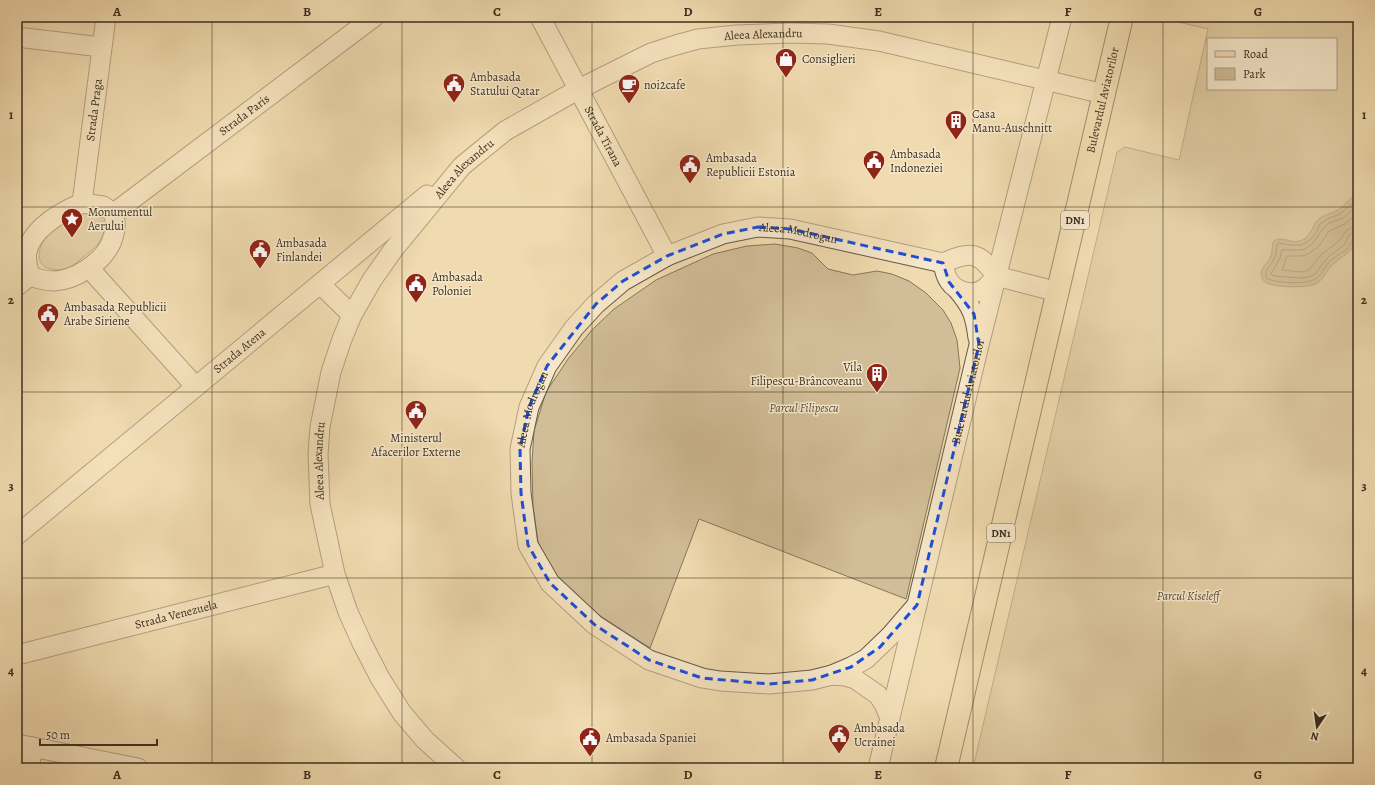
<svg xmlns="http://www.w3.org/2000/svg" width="1375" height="785" viewBox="0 0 1375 785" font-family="Alegreya,serif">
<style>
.green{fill:#d1bd97;stroke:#86765b;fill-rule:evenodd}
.water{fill:#b3a07e;stroke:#837358}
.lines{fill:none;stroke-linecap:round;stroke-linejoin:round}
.shore{stroke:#78684e;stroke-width:1}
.minor-casing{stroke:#695a43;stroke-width:21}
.major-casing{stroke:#3c2f1f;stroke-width:24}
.minor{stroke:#f5e7cb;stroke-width:19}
.major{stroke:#f0daaf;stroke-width:22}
.marked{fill:none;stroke:#1d4ed8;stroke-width:3;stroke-dasharray:8 5;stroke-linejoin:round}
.grid{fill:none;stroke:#3c2f1f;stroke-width:1;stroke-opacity:0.55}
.labels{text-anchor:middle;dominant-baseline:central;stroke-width:3;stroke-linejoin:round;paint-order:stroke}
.shield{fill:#f5e7cb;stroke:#746653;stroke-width:1}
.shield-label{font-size:11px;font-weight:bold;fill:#3c2f1f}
.street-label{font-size:12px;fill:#3c2f1f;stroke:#f5e7cb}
.poi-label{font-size:12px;fill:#3c2f1f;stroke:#f5e7cb;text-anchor:start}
.park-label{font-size:12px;font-style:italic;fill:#5a4b37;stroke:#f5e7cb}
.neatline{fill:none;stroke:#3c2f1f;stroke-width:1.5}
.grid-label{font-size:13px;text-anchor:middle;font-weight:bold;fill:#3c2f1f}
</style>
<rect width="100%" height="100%" fill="#f0daaf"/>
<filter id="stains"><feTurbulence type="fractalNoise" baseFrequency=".005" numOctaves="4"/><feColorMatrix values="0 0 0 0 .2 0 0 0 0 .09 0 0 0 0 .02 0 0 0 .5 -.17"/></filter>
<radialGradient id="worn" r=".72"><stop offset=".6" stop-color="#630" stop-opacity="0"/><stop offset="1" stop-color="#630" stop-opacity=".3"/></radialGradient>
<g class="green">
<path d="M 1157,17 L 1358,17 L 1358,768 L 973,768 L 1117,152 L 1125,147 L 1179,160 L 1208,29 ZM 1208,39 L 1336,39 L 1336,89 L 1208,89 Z"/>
<path d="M 79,213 C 100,212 113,222 99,242 C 95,248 89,253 83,257 C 78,262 72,267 65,269 C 43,274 31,259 45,239 C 53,228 67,220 79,213 Z"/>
<path d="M 775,244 L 798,248 L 812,253 L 828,269 L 853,275 L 877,271 L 892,274 L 909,281 L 926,293 L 943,310 L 951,323 L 957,340 L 960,368 L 906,599 L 699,519 L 650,648 L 588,608 L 554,575 L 538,542 L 533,506 L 532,463 L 534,431 L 546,392 L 568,359 L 592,330 L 614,309 L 656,280 L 713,254 L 747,246 Z"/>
</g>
<path class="water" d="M 1352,197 L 1358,198 C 1358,209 1360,228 1358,238 C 1354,252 1341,256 1331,266 C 1326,272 1323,280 1316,284 C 1307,288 1273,288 1265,282 C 1262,280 1262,277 1261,274 C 1261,266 1269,263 1271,256 C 1273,251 1271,246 1274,241 C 1279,235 1292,244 1300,241 C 1310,238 1312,227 1317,221 C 1322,215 1330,214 1336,211 C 1342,208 1347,202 1352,197 Z"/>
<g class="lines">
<g class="shore">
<path d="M 1358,201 L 1354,202 L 1340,214 L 1327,219 L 1320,224 L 1317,231 L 1311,239 L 1302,245 L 1291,245 L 1278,243 C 1276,248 1277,252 1275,257 C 1273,263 1269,266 1266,271 L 1266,278 C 1274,283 1307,285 1315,279 C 1322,275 1324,268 1329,262 C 1334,257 1341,254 1347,249 C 1350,246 1351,242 1354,238 L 1358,237"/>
<path d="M 1358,206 L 1356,207 L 1343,218 L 1329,223 L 1324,227 L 1314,242 L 1305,249 L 1300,250 L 1282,250 L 1280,258 L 1271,274 L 1274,276 L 1302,278 L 1312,276 L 1316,273 L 1327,258 L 1344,245 L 1350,234 L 1358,232"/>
<path d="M 1358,213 L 1345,224 L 1329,231 L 1319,246 L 1308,254 L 1302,256 L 1287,256 L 1282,270 L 1302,272 L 1309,270 L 1322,254 L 1339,241 L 1347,230 L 1352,227 L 1358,226"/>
</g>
<g class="minor-casing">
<g id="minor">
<path id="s1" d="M 540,17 L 667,256"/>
<path d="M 17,37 L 101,47"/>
<path d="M 82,203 L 103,206 L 114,213 C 116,223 115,234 111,243 C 102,263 75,280 54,281 C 45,281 38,279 30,276 C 28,268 25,260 27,251 C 33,228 61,212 82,203 Z"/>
<path id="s2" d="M 82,203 L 106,17"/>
<path id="s3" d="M 114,213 L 374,17"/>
<path d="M 943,263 C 944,269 945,275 949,281 C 956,292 974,297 985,288 C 989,285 993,280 996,276"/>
<path d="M 89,268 L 196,387"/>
<path d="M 320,284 L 352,315"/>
<path d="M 17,286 L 30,276"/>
<path d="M 957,289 C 972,307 975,314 978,338"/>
<path id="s4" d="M 17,535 L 427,195"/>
<path id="s5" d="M 917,605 L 891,635 L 866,659 L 851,667 L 832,675 L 812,680 L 769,684 L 720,681 L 702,678 L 649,660 L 595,625 L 550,583 L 528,545 L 521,493 L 520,449 L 529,407 L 547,366 L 574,328 L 596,304 L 623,281 L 667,256 L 723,234 L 758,227 L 790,229 L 943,263 C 970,251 979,251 996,276 L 1058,292"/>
<path id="s6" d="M 17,655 L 335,574"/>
<path d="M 832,675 L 845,676 L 855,679 L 878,695 L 884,704 L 890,718"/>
<path d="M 17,744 L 138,768"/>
<path d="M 29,768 L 33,747"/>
<path id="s7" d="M 456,768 L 425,740 L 402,713 L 380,678 L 362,643 L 348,612 L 335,574 L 320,504 L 318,454 L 320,427 L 331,372 L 342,339 L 352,315 L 372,280 L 393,250 L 462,166 L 505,131 L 579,89 L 651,53 L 676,45 L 698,39 L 737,35 L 790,33 L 828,34 L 879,41 L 1104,94"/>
<path id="s8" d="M 878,768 L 979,345 L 1062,17"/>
</g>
</g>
<g class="major-casing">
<g id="major">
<path id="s9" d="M 946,768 L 1122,17"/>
</g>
</g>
<use href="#minor" class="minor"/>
<use href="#major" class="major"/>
</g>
<path d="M0 0H1375V785H0ZM 758,227 L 790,229 L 943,263 L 949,282 L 974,314 L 979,345 L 917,605 L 880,647 L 851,667 L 812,680 L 769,684 L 702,678 L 649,660 L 595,625 L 550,583 L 528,545 L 521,493 L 520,449 L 529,407 L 547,366 L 596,304 L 623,281 L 667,256 L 723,234 Z" fill="#f0daaf" fill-opacity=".55" fill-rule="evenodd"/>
<path class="marked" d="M 758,227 L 790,229 L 943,263 L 949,282 L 974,314 L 979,345 L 917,605 L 880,647 L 851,667 L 812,680 L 769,684 L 702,678 L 649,660 L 595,625 L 550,583 L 528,545 L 521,493 L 520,449 L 529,407 L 547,366 L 596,304 L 623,281 L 667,256 L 723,234 Z"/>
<path class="grid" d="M 212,17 L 212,768M 402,17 L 402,768M 592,17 L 592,768M 783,17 L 783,768M 973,17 L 973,768M 1163,17 L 1163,768M 17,207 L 1358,207M 17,392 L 1358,392M 17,578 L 1358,578"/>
<defs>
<g id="shop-pin" transform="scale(1.15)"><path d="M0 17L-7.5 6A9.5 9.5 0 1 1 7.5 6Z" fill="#8f2418" stroke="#f5e7cb"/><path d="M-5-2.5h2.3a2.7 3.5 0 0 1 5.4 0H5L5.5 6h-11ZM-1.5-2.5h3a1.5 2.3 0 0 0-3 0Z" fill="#fff"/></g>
<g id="civic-pin" transform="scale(1.15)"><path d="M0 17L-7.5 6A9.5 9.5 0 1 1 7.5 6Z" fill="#8f2418" stroke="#f5e7cb"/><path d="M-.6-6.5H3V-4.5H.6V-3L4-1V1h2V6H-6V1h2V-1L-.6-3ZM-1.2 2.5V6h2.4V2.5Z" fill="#fff"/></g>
<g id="cafe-pin" transform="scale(1.15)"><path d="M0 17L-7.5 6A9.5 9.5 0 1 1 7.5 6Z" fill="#8f2418" stroke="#f5e7cb"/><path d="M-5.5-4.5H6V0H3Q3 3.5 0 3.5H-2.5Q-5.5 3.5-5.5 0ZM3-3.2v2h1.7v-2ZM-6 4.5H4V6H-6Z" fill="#fff"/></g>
<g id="building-pin" transform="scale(1.15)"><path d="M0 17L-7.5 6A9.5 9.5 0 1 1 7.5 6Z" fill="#8f2418" stroke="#f5e7cb"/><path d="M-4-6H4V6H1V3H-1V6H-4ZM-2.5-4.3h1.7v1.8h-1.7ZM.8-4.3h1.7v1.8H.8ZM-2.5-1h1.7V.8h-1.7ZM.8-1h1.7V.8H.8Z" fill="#fff"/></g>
<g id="sight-pin" transform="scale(1.15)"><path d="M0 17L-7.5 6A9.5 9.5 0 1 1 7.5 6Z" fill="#8f2418" stroke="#f5e7cb"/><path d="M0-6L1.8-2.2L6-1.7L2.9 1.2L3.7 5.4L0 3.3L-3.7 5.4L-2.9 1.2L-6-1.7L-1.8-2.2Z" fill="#fff"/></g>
</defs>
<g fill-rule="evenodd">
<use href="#shop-pin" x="786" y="59"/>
<use href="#civic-pin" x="454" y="84"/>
<use href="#cafe-pin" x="629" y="85"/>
<use href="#building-pin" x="956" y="121"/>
<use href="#civic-pin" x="874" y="161"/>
<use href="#civic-pin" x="690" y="165"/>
<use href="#sight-pin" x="72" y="219"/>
<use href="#civic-pin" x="260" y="250"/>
<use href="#civic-pin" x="416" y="284"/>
<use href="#civic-pin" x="48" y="314"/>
<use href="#building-pin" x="877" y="374"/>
<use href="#civic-pin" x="416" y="411"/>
<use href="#civic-pin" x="839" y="735"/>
<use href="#civic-pin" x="590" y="738"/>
</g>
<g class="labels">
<g class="shield">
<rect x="1061" y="211" width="28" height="18" rx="3"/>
<rect x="987" y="524" width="28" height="18" rx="3"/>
</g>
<g class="shield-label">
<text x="1075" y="220">DN1</text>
<text x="1001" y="533">DN1</text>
</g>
<g class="street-label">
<text stroke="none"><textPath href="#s7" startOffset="1019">Aleea Alexandru</textPath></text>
<text stroke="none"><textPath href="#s9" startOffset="686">Bulevardul Aviatorilor</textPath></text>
<text stroke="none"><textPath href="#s2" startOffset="94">Strada Praga</textPath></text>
<text stroke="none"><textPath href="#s3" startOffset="163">Strada Paris</textPath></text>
<text stroke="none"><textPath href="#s1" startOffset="135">Strada Tirana</textPath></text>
<text stroke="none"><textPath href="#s7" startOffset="683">Aleea Alexandru</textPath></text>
<text stroke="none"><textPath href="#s5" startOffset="955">Aleea Modrogan</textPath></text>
<text stroke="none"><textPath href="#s4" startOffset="289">Strada Atena</textPath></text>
<text stroke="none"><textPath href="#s8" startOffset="387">Bulevardul Aviatorilor</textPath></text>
<text stroke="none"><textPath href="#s5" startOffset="607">Aleea Modrogan</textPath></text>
<text stroke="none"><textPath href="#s7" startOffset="347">Aleea Alexandru</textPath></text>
<text stroke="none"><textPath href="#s6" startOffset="164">Strada Venezuela</textPath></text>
</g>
<g class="poi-label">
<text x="802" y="59">Consiglieri</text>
<text x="470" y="77">Ambasada<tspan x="470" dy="14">Statului Qatar</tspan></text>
<text x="644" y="85">noi2cafe</text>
<text x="972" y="114">Casa<tspan x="972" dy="14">Manu-Auschnitt</tspan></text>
<text x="890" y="154">Ambasada<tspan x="890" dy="14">Indoneziei</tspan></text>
<text x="706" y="158">Ambasada<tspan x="706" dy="14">Republicii Estonia</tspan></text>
<text x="88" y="212">Monumentul<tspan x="88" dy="14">Aerului</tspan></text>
<text x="276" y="243">Ambasada<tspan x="276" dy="14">Finlandei</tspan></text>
<text x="432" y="277">Ambasada<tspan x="432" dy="14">Poloniei</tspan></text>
<text x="64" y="307">Ambasada Republicii<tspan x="64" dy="14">Arabe Siriene</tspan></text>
<text x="862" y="367" text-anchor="end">Vila<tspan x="862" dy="14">Filipescu-Brâncoveanu</tspan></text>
<text x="416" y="438" text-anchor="middle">Ministerul<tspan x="416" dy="14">Afacerilor Externe</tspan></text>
<text x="854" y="728">Ambasada<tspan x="854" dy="14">Ucrainei</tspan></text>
<text x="606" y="738">Ambasada Spaniei</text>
</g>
<g class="park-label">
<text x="804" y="408">Parcul Filipescu</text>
<text x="1188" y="596">Parcul Kiseleff</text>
</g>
</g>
<rect width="1375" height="785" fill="none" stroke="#f0daaf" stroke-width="44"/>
<rect x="1207" y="38" width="130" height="52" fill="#f5e7cb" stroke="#ab9d86"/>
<rect x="1215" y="51" width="20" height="6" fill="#f0daaf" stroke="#ab9d86"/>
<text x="1243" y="58" font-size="12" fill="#3c2f1f">Road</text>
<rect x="1215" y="68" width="20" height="12" fill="#d1bd97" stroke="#ab9d86"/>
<text x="1243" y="78" font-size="12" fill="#3c2f1f">Park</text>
<g transform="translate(1317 727) rotate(193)" stroke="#f5e7cb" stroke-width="3" paint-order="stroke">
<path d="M0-3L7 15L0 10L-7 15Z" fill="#3c2f1f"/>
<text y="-6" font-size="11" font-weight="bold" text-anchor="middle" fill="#3c2f1f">N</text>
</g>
<path d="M40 739v6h117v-6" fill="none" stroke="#3c2f1f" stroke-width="2"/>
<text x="46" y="739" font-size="12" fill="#3c2f1f" stroke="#f5e7cb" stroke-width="3" paint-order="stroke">50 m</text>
<rect x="22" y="22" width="1331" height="741" class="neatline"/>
<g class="grid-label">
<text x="117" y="16">A</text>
<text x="307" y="16">B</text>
<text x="497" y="16">C</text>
<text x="688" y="16">D</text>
<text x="878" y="16">E</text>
<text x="1068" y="16">F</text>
<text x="1258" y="16">G</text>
<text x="11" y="119">1</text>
<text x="1364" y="119">1</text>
<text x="11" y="304">2</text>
<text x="1364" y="304">2</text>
<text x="11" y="490">3</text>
<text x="1364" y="490">3</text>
<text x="11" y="675">4</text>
<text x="1364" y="675">4</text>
<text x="117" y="779">A</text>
<text x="307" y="779">B</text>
<text x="497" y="779">C</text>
<text x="688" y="779">D</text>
<text x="878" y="779">E</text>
<text x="1068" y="779">F</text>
<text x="1258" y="779">G</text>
</g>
<rect width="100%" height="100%" filter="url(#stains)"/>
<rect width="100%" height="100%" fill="url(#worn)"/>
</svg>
